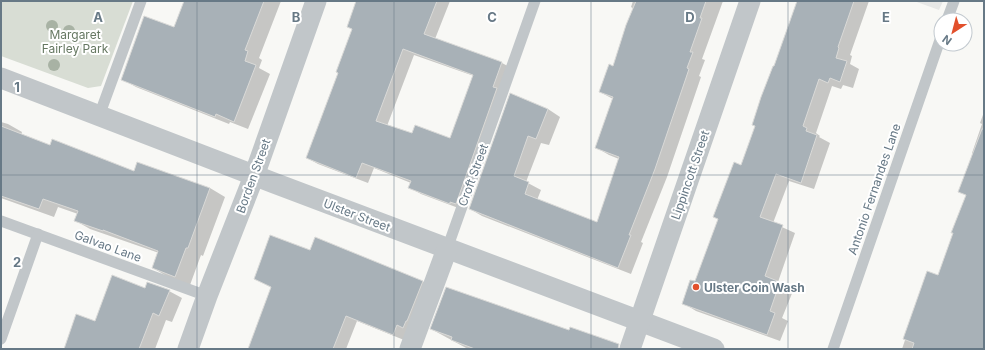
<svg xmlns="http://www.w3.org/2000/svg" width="985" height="350" viewBox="0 0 985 350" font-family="Inter,sans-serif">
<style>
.built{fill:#e6e7e6}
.green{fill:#d8ddd4}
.shadow{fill:#0003;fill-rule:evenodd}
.building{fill:#a8b1b7;stroke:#dadad8;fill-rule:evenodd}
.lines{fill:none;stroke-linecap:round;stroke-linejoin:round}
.service{stroke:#c1c6c9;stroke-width:11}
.minor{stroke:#c1c6c9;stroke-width:21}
.tree{fill:#a8b2a4}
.grid{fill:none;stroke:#677986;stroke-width:1;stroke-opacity:0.55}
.poi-dot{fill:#e2502c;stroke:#fff;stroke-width:1.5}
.labels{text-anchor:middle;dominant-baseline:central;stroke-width:4;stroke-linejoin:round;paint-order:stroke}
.park-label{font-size:12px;fill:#667862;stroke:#fff}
.street-label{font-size:12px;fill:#677986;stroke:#fff}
.poi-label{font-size:12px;font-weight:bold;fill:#677986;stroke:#fff;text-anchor:start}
.grid-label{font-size:13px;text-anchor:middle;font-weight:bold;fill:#677986;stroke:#fff;stroke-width:4;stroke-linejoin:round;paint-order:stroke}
</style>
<rect width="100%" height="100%" fill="#f8f8f5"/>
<path class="built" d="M 914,1 L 943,1 L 939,10 Z"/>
<path class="green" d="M 1,1 L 133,1 L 101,86 L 88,88 L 1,56 Z"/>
<g class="shadow">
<path d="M 185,1 L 281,1 L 259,58 L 262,60 L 259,68 L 270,74 L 248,129 L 230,122 L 229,124 L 136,87 L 122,79 L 144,17 L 175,29 Z"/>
<path d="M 357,1 L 450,1 L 435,39 L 502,63 L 513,69 L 461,209 L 421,194 L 410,188 L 411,183 L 374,168 L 368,183 L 318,164 L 307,158 L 339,73 L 353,29 L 348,27 ZM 414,55 L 474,76 L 451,139 L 412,135 L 387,126 Z"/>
<path d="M 633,1 L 723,1 L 702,59 L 705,60 L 699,76 L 701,77 L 667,177 L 641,242 L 643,243 L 631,274 L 482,216 L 470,209 L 548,109 L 560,117 L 549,145 L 541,143 L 526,182 L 541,190 L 537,200 L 597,223 L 619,159 L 609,155 L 597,148 L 613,99 L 600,92 L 614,67 L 634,9 L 631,7 Z"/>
<path d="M 798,1 L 869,1 L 850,55 L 852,56 L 850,64 L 859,69 L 853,88 L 843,85 L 841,89 L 832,86 L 816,133 L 820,136 L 819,137 L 830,143 L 814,189 L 789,181 L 773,223 L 795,233 L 778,282 L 793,291 L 782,318 L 788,321 L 780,341 L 696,311 L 683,303 L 696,283 L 742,166 Z"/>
<path d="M 984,112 L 984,349 L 902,349 L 928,272 L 939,276 L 967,196 L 960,192 L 974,154 L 972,153 L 982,124 L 980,123 Z"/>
<path d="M 1,122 L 8,124 L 22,132 L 21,135 L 51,146 L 135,172 L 138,163 L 210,188 L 225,197 L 203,256 L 201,255 L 190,285 L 168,277 L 153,268 L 159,253 L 90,229 L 76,221 L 78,214 L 58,207 L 54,217 L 1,198 Z"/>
<path d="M 310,251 L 422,281 L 433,288 L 404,340 L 357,321 L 346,349 L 249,349 L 272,288 L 255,279 Z"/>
<path d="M 146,289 L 169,291 L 182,298 L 172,322 L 166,320 L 155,349 L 65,349 L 96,322 Z"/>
<path d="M 431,329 L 604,349 L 468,349 Z"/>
</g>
<g class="building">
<path d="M 184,1 L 264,1 L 245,50 L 248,51 L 245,61 L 256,65 L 234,122 L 216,114 L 215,117 L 121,80 L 144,16 L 174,27 Z"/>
<path d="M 356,1 L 437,1 L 424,34 L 502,62 L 493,87 L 497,88 L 456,204 L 450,202 L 450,204 L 408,188 L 411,181 L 362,163 L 356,178 L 306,158 L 338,73 L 336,72 L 352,29 L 347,27 ZM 403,49 L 473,75 L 450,138 L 415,125 L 412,133 L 376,121 Z"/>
<path d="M 636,1 L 706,1 L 700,18 L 702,18 L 690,52 L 693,52 L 687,68 L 689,69 L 655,169 L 629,235 L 631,235 L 618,268 L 469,209 L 510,93 L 548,109 L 536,139 L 528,136 L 514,176 L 529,182 L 525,194 L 597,222 L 619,157 L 595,148 L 613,97 L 599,92 L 609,64 L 613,66 L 626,25 Z"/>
<path d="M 797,1 L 854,1 L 838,47 L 839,48 L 836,58 L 847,61 L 840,82 L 830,78 L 828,83 L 819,79 L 803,126 L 807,128 L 806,131 L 817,135 L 801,183 L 776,174 L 760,217 L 783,225 L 765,276 L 780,282 L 770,311 L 775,313 L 767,335 L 682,304 L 690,280 L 695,281 L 718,219 L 713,217 L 734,162 L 741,165 L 755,126 L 752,125 L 761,97 L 773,66 L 774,66 Z"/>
<path d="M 1,126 L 50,145 L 52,139 L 134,171 L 137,162 L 210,188 L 188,248 L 186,248 L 175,277 L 152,268 L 158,251 L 103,230 L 103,231 L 74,221 L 78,211 L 43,199 L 39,209 L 1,196 Z"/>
<path d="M 982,129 L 984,129 L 984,349 L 912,349 L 914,343 L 903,339 L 927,271 L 938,275 L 953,233 L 951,233 L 966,195 L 958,192 Z"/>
<path d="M 270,235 L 310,250 L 315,237 L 423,281 L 407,321 L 406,321 L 403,328 L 397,325 L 393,335 L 346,316 L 333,349 L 248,349 L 271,287 L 254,279 Z"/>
<path d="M 112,275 L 145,288 L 147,282 L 170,290 L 159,316 L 153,313 L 139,349 L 64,349 L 76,314 L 95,321 Z"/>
<path d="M 446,287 L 569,330 L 570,327 L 619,344 L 618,349 L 475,349 L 451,340 L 452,337 L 430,329 Z"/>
</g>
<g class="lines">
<g class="service">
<path d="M 947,20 L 954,1"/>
<path d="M 99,116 L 141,1"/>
<path d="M 1,221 L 207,296"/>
<path d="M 447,249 L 535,1"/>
<path d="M 1,339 L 38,234"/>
<path d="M 833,349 L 941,37"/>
</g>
<g class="minor">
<path d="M 1,78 L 274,183 L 714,349"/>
<path d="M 188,349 L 207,296 L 254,176 L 316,1"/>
<path d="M 410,349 L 447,249"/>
<path d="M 630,349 L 750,1"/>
</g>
</g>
<g class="tree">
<circle cx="52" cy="26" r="6"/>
<circle cx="69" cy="31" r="6"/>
<circle cx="54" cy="65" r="6"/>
</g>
<path class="grid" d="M 197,1 L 197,349M 394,1 L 394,349M 591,1 L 591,349M 788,1 L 788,349M 1,175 L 984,175"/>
<circle class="poi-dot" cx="696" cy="287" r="4"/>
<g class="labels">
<g class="park-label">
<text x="75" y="34">Margaret<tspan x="75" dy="14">Fairley Park</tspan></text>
</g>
<g class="street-label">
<text transform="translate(473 175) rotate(-70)">Croft Street</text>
<text transform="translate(690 175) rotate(-71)">Lippincott Street</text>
<text transform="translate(253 176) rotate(-70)">Borden Street</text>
<text transform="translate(874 189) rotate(-71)">Antonio Fernandes Lane</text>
<text transform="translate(357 215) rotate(21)">Ulster Street</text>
<text transform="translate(108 246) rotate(20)">Galvao Lane</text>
</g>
<g class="poi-label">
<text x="704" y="287">Ulster Coin Wash</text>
</g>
</g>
<g class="grid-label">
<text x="98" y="22">A</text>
<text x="296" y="22">B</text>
<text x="492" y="22">C</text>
<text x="690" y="22">D</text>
<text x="886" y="22">E</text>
<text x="17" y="92">1</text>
<text x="17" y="267">2</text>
</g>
<rect width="985" height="350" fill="none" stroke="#677986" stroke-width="4"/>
<g transform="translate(953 32) rotate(216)"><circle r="19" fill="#ffffff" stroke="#c2c9cf"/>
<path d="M0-3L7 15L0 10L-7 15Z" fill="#e2502c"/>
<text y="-6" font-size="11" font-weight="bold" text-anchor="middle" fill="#677986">N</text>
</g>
</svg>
